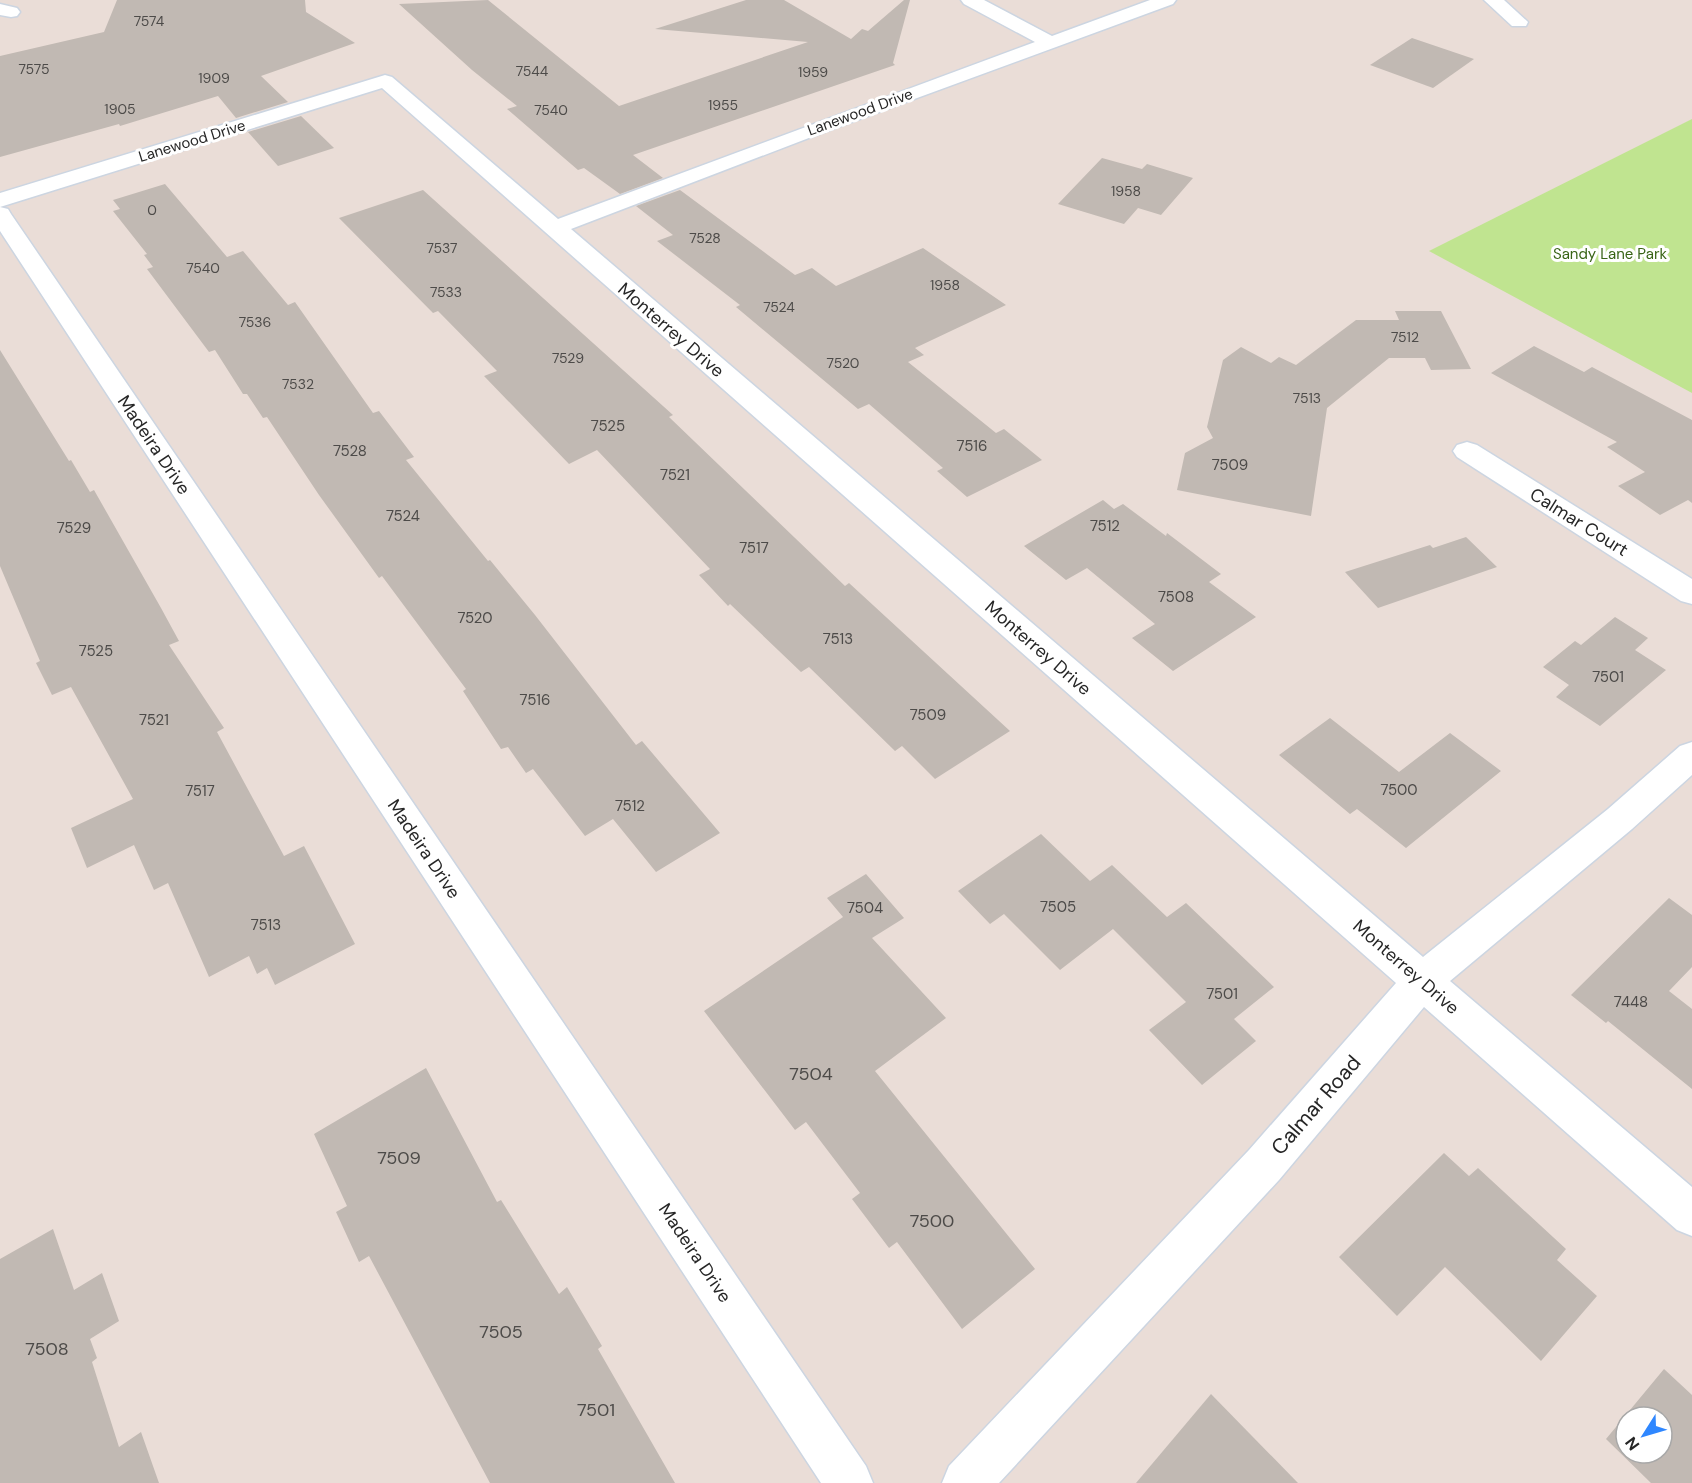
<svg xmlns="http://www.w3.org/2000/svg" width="1692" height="1483" viewBox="0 0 1692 1483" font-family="'DM Sans',sans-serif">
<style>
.green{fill:#c0e490}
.building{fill:#c1b9b3;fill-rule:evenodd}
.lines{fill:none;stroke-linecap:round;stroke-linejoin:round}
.minor-casing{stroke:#ccd5e1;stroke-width:3}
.minor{fill:#fff;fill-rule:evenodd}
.labels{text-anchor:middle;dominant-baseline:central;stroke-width:6;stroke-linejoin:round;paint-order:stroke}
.far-number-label{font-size:14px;fill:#4d4b49}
.far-street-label{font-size:15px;fill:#262626;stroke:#fff}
.far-park-label{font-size:15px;fill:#396416;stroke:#fff}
.number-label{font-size:15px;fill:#4d4b49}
.street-label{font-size:18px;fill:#262626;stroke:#fff}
.near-number-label{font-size:18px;fill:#4d4b49}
.near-street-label{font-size:21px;fill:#262626;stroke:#fff}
</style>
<rect width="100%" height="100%" fill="#eaddd7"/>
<path class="green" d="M 1692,119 L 1692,393 L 1429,251 Z"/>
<g class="building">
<path d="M 117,0 L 305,0 L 306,12 L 355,43 L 261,76 L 288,102 L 236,118 L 218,96 L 120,126 L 119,124 L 0,157 L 0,56 L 104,32 Z"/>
<path d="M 488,0 L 619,106 L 808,42 L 655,29 L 746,0 L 784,0 L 851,39 L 862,29 L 868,31 L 904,0 L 910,0 L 893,63 L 895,65 L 633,155 L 663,178 L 620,194 L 584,168 L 578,170 L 543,140 L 507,109 L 517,106 L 472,70 L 399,4 Z"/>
<path d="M 1412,38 L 1474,59 L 1433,88 L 1370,65 Z"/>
<path d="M 301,116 L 334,148 L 278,166 L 248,132 Z"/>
<path d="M 1102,158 L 1142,169 L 1147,164 L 1193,178 L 1161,215 L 1138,208 L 1124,224 L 1058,204 Z"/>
<path d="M 165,184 L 227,257 L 243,251 L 288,305 L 295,302 L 373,413 L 379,411 L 414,457 L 406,460 L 488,561 L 490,560 L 535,615 L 636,745 L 642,741 L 720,833 L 656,872 L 613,819 L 585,836 L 533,769 L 526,773 L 508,747 L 501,749 L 463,691 L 466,689 L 382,576 L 379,578 L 319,495 L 267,417 L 263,418 L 247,394 L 243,394 L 215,350 L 209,352 L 147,269 L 153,267 L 144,255 L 147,254 L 113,211 L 120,209 L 113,200 Z"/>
<path d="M 423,190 L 673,415 L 669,417 L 845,586 L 849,583 L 1010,731 L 935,779 L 902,746 L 895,751 L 809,667 L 801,672 L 730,604 L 728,606 L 699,575 L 710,569 L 597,450 L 569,464 L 484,376 L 497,371 L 438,311 L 433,313 L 339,218 Z"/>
<path d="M 680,190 L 795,275 L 812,268 L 836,286 L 923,248 L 1006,305 L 915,348 L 924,355 L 908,362 L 996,433 L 1004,429 L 1042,460 L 967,497 L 937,471 L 943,468 L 869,404 L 858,409 L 736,307 L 740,305 L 657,241 L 673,235 L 636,206 Z"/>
<path d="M 1395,311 L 1441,311 L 1471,369 L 1431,370 L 1425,358 L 1389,358 L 1327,408 L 1311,516 L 1177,490 L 1185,453 L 1213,438 L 1207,427 L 1223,360 L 1241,347 L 1271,363 L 1279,357 L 1296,365 L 1356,320 L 1399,320 Z"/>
<path d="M 1534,346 L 1584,372 L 1592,367 L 1692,420 L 1692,503 L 1688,500 L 1660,515 L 1618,486 L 1645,472 L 1607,447 L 1617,442 L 1491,373 Z"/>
<path d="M 0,350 L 69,461 L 71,460 L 90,492 L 94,490 L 161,608 L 179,641 L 169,645 L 224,728 L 217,732 L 284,856 L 304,846 L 355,944 L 275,985 L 267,968 L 257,974 L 249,956 L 209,977 L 168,883 L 154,890 L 134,845 L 87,868 L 71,828 L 133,799 L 71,687 L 52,695 L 36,663 L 40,661 L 0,566 Z"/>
<path d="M 1103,500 L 1114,509 L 1123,504 L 1166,536 L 1167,533 L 1221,574 L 1209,582 L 1256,617 L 1173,671 L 1132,638 L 1155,624 L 1087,568 L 1066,580 L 1024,546 Z"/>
<path d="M 1466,537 L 1497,567 L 1378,608 L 1345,572 L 1430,545 L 1433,548 Z"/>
<path d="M 1615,617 L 1648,638 L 1635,650 L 1666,670 L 1600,726 L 1556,697 L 1569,685 L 1543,667 L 1575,641 L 1581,645 Z"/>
<path d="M 1330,718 L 1399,772 L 1450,733 L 1501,771 L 1406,848 L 1357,809 L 1350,814 L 1279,755 Z"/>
<path d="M 1041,834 L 1090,881 L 1112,865 L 1167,917 L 1186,903 L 1274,987 L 1234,1019 L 1256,1041 L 1202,1085 L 1149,1030 L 1186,1002 L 1113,929 L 1060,970 L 1004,914 L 990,924 L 958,891 Z"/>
<path d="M 866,874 L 904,918 L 872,938 L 946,1018 L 875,1071 L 1035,1269 L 962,1329 L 897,1242 L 889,1248 L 852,1199 L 860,1193 L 806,1122 L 795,1130 L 704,1011 L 843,917 L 827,898 Z"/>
<path d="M 1669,898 L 1692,915 L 1692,967 L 1669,991 L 1692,1009 L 1692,1089 L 1608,1021 L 1606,1023 L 1571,995 Z"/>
<path d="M 426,1068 L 497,1202 L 501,1200 L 559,1294 L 567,1287 L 602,1346 L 598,1349 L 675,1483 L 490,1483 L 369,1256 L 359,1262 L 336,1212 L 347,1206 L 314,1134 Z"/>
<path d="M 1444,1153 L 1469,1176 L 1478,1168 L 1566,1249 L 1557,1260 L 1597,1296 L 1541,1361 L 1445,1267 L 1397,1316 L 1339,1257 Z"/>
<path d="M 53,1229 L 74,1290 L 102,1273 L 119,1321 L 90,1339 L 97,1358 L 92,1362 L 119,1447 L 141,1432 L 159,1483 L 0,1483 L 0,1259 Z"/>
<path d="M 1664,1369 L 1692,1395 L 1692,1483 L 1651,1483 L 1606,1439 ZM 1626,1417 L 1662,1417 L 1662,1453 L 1626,1453 Z"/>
<path d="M 1211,1394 L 1298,1483 L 1136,1483 Z"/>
</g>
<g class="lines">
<g class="minor-casing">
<g id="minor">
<path d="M 961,0 L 984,0 L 1052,36 L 1150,0 L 1176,0 L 1173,4 L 827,131 L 571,229 L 1423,957 L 1608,809 L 1680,746 L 1692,742 L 1692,775 L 1632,829 L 1450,981 L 1692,1187 L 1692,1236 L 1677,1230 L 1424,1007 L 1279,1180 L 999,1483 L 942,1483 L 949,1466 L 1249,1150 L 1396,983 L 382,88 L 0,207 L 0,193 L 385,75 L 392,77 L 558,219 L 1035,42 L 964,4 Z"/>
<path d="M 1484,0 L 1504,0 L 1528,22 L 1526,26 L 1512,26 Z"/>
<path d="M 0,4 L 17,8 L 20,12 L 17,16 L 11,17 L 0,15 Z"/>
<path d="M 0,207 L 8,209 L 11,214 L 866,1466 L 873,1483 L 821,1483 L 0,231 Z"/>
<path d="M 1467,442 L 1477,445 L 1692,579 L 1692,604 L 1681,601 L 1457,457 L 1453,451 L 1457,445 Z"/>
</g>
</g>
<use href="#minor" class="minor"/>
</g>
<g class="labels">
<g class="far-number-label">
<text x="149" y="21">7574</text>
<text x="34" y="69">7575</text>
<text x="532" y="71">7544</text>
<text x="813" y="72">1959</text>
<text x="214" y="78">1909</text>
<text x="723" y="105">1955</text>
<text x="120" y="109">1905</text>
<text x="551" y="110">7540</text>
<text x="1126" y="191">1958</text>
<text x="152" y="210">0</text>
<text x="705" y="238">7528</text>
<text x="442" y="248">7537</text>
<text x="203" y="268">7540</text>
<text x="945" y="285">1958</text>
<text x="446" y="292">7533</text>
<text x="779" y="307">7524</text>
<text x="255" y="322">7536</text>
<text x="1405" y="337">7512</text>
<text x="568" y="358">7529</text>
<text x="843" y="363">7520</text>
<text x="298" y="384">7532</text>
<text x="1307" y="398">7513</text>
</g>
<g class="far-street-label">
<text transform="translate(860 112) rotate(-20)">Lanewood Drive</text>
<text transform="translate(192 141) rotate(-17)">Lanewood Drive</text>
</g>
<g class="far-park-label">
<text x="1610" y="254">Sandy Lane Park</text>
</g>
<g class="number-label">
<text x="608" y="426">7525</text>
<text x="972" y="446">7516</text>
<text x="350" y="451">7528</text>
<text x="1230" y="465">7509</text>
<text x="675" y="475">7521</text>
<text x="403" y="516">7524</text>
<text x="1105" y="526">7512</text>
<text x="74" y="528">7529</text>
<text x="754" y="548">7517</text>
<text x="1176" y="597">7508</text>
<text x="475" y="618">7520</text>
<text x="838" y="639">7513</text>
<text x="96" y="651">7525</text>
<text x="1608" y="677">7501</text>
<text x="535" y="700">7516</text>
<text x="928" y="715">7509</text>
<text x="154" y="720">7521</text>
<text x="1399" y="790">7500</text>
<text x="200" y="791">7517</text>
<text x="630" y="806">7512</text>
<text x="1058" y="907">7505</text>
<text x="865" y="908">7504</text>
<text x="266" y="925">7513</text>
<text x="1222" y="994">7501</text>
<text x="1631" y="1002">7448</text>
</g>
<g class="street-label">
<text transform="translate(671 330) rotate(41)">Monterrey Drive</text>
<text transform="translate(154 445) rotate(56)">Madeira Drive</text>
<text transform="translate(1579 522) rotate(32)">Calmar Court</text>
<text transform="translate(1038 648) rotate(41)">Monterrey Drive</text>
<text transform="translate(424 849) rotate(56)">Madeira Drive</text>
<text transform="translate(1406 967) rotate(41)">Monterrey Drive</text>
<text transform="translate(695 1253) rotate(56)">Madeira Drive</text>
</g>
<g class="near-number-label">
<text x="811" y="1074">7504</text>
<text x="399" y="1158">7509</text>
<text x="932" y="1221">7500</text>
<text x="501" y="1332">7505</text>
<text x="47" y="1349">7508</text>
<text x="596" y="1410">7501</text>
</g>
<g class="near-street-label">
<text transform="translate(1316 1105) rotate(-49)">Calmar Road</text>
</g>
</g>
<g transform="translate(1644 1435) rotate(233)"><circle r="28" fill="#ffffff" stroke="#a8a8a8" stroke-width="1.5"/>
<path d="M0-4.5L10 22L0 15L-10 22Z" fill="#2f87ff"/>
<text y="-9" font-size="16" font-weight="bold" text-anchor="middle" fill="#262626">N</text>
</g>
</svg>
